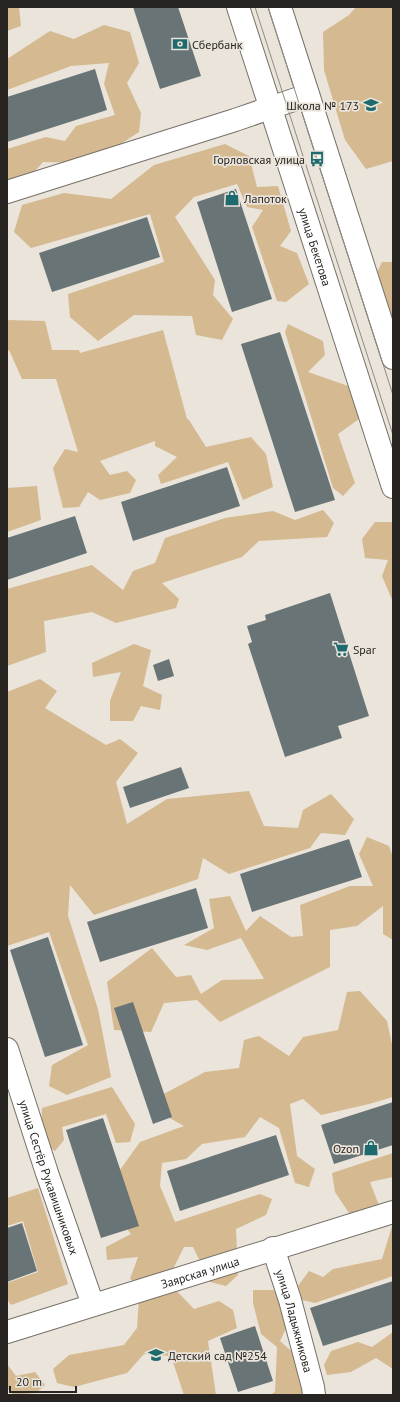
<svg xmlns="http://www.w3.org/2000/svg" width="400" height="1402" viewBox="0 0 400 1402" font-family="'PT Sans',sans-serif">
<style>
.green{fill:#d4b991}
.building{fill:#687475}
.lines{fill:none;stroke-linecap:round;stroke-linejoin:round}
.minor-casing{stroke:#767068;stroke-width:24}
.major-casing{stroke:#767068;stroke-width:24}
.minor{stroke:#fff;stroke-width:22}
.major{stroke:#fff;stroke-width:22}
.tram{stroke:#918c85;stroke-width:1}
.labels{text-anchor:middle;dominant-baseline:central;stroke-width:3.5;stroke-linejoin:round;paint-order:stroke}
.poi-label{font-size:12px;fill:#272421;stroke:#eae4da;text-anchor:start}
.street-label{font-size:12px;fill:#272421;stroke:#eae4da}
</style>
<rect width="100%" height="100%" fill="#eae4da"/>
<g class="green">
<path d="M 7,7 L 19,7 L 21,26 L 7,31 Z"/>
<path d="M 356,7 L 393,7 L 393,161 L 366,169 L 345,140 L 324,70 L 323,32 L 349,15 Z"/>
<path d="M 104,25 L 130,32 L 139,63 L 127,83 L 141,113 L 139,132 L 102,156 L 87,163 L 43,162 L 29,178 L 7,184 L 7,149 L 46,137 L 65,141 L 76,126 L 115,115 L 104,84 L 109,63 L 71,66 L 7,90 L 7,59 L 50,31 L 74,39 Z"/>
<path d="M 225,144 L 249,156 L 257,187 L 278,186 L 291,231 L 280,246 L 297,253 L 309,284 L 286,302 L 277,301 L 252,227 L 263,210 L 247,207 L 237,184 L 194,197 L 175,217 L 215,280 L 213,295 L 233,319 L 222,340 L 196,335 L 192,316 L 134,315 L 98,341 L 70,317 L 68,294 L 164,262 L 150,214 L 31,248 L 14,232 L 22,205 L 64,193 L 111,199 L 154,165 Z"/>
<path d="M 382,262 L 393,262 L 393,329 L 371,285 Z"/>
<path d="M 7,320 L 45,321 L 52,350 L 79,350 L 80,353 L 163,330 L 187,419 L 189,420 L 206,447 L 251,437 L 266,454 L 273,487 L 243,500 L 228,462 L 161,484 L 158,475 L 177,457 L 155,446 L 155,441 L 100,461 L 110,475 L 127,471 L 136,480 L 130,493 L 100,500 L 88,492 L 79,507 L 63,508 L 53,468 L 65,449 L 78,452 L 56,379 L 22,379 L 9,350 L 7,351 Z"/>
<path d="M 288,324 L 323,341 L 325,355 L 308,372 L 351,387 L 359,419 L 338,434 L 355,483 L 343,496 L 333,488 L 285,332 Z"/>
<path d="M 37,486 L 41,520 L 7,532 L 7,488 Z"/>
<path d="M 323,510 L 334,523 L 327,537 L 259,541 L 242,557 L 162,583 L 179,599 L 176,608 L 116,623 L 92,612 L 44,621 L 46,652 L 7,666 L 7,589 L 92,565 L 123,590 L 133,571 L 155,563 L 165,538 L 225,518 L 273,511 L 295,520 Z"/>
<path d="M 375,522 L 393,522 L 393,602 L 382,576 L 388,560 L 365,558 L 362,539 Z"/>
<path d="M 134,644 L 151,650 L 143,686 L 162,695 L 160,710 L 141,706 L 133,721 L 110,721 L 110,701 L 121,672 L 93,677 L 92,663 Z"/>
<path d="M 40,679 L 57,691 L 45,708 L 106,745 L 120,739 L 138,753 L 116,782 L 127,824 L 167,799 L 249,791 L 264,826 L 298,828 L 303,810 L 331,794 L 354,819 L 345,835 L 321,833 L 310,848 L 229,874 L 203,858 L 198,879 L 94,915 L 70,885 L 68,916 L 98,1009 L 111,1077 L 67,1095 L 49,1086 L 52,1065 L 88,1045 L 49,932 L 7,946 L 7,692 Z"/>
<path d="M 367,837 L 389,846 L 393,857 L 393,940 L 383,934 L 383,906 L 357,926 L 330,930 L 330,967 L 220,1022 L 197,1000 L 164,1003 L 151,1032 L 114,1030 L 107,982 L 152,948 L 176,977 L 191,975 L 201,994 L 222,980 L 264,979 L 241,938 L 207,950 L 184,945 L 214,928 L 209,899 L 230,896 L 246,931 L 260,916 L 291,937 L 303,936 L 300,905 L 350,886 L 373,886 L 359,854 Z"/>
<path d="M 360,991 L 387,1021 L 393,1049 L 393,1097 L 369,1104 L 321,1115 L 303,1099 L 290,1104 L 297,1156 L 315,1169 L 309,1187 L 295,1183 L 279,1128 L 260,1117 L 245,1137 L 202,1144 L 186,1159 L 162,1163 L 160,1186 L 175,1222 L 260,1194 L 272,1199 L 266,1215 L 236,1229 L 238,1275 L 226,1286 L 210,1282 L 193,1247 L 184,1247 L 170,1275 L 143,1286 L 130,1279 L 138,1257 L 107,1260 L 106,1247 L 131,1234 L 119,1219 L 112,1181 L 140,1142 L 184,1126 L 157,1111 L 158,1097 L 205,1072 L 239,1068 L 244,1040 L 259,1036 L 289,1056 L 303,1037 L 338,1030 L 347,992 Z"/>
<path d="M 112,1087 L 135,1124 L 130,1142 L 116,1143 L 106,1114 L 62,1127 L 64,1140 L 55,1151 L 41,1142 L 42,1108 Z"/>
<path d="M 393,1153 L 393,1177 L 370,1182 L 380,1208 L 353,1219 L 335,1192 L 332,1173 Z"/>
<path d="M 38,1188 L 68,1284 L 11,1305 L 7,1299 L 7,1283 L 38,1272 L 23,1221 L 7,1226 L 7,1198 Z"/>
<path d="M 393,1223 L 393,1276 L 315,1303 L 302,1300 L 298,1286 L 309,1271 L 323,1277 L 333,1269 L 382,1259 Z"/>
<path d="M 170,1284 L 194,1309 L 219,1301 L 233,1310 L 237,1328 L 208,1341 L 216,1395 L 184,1395 L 171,1356 L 144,1354 L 127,1373 L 74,1387 L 57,1383 L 53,1369 L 69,1355 L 124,1345 L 137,1328 L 139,1298 Z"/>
<path d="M 253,1290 L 274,1290 L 289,1322 L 280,1341 L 298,1357 L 304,1395 L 270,1395 L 275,1392 L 277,1347 L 261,1334 L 253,1303 Z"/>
<path d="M 393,1332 L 393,1369 L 376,1358 L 351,1372 L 327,1375 L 324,1365 L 331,1351 L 358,1342 L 372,1347 Z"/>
<path d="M 7,1364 L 16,1376 L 35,1372 L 45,1385 L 36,1393 L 13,1395 L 10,1389 L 7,1390 Z"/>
</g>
<g class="building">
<path d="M 133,7 L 178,7 L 201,76 L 160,89 Z"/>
<path d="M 95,69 L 107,110 L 7,142 L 7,97 Z"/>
<path d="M 236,189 L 272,299 L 232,312 L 197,202 Z"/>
<path d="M 147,217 L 160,257 L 52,292 L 39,253 Z"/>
<path d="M 280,332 L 335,500 L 295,512 L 241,344 Z"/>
<path d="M 227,467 L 240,506 L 133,541 L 121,502 Z"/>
<path d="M 75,516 L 87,553 L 7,580 L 7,538 Z"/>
<path d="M 330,593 L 369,716 L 338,726 L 342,738 L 285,757 L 248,644 L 252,642 L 247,626 L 266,620 L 265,615 Z"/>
<path d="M 169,659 L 174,676 L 158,681 L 153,665 Z"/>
<path d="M 181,767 L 189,788 L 130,808 L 123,787 Z"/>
<path d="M 349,839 L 362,877 L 252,912 L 240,874 Z"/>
<path d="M 196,888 L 208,928 L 100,962 L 87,922 Z"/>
<path d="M 48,937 L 83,1045 L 45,1057 L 10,950 Z"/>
<path d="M 133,1002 L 172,1117 L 153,1124 L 114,1008 Z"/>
<path d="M 393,1102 L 393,1145 L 334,1164 L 321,1125 Z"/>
<path d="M 103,1118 L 139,1226 L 101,1238 L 66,1130 Z"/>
<path d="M 276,1135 L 289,1175 L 180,1211 L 167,1171 Z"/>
<path d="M 22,1223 L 37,1271 L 7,1282 L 7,1228 Z"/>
<path d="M 393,1281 L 393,1324 L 323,1346 L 310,1308 Z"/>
<path d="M 255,1326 L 273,1381 L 238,1392 L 220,1338 Z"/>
</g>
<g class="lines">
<g class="minor-casing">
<g id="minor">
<path d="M 7,192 L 235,120 L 308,95"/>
<path id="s1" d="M 7,1049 L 47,1173 L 93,1305"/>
<path id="s2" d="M 273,1248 L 290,1300 L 313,1387 L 314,1395"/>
<path id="s3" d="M 7,1332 L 393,1212"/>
</g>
</g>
<g class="major-casing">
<g id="major">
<path id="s4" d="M 238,7 L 393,487"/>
<path d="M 280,7 L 393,358"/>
</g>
</g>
<use href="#minor" class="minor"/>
<use href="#major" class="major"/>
<g class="tram">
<path d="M 255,7 L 393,435"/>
<path d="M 268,7 L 393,395"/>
</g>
</g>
<defs>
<g id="bank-bare" transform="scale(1.2)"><path d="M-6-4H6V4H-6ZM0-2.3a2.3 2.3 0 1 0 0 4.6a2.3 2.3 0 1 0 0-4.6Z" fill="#1e6a6e" stroke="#eae4da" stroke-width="2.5" paint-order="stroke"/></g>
<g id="school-bare" transform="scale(1.2)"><path d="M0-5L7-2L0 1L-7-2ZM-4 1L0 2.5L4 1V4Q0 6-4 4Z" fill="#1e6a6e" stroke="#eae4da" stroke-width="2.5" paint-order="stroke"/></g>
<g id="bus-bare" transform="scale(1.2)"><path d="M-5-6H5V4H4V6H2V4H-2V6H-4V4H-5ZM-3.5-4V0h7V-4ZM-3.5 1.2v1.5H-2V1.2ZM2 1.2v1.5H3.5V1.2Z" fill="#1e6a6e" stroke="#eae4da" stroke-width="2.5" paint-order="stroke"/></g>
<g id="shop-bare" transform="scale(1.2)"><path d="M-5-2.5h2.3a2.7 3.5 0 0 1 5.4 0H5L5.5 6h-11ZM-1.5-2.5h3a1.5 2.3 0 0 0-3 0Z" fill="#1e6a6e" stroke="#eae4da" stroke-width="2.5" paint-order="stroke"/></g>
<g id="supermarket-bare" transform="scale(1.2)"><path d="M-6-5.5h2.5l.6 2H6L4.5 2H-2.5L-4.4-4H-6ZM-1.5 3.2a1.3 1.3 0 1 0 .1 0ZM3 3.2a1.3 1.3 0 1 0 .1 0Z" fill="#1e6a6e" stroke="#eae4da" stroke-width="2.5" paint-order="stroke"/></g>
</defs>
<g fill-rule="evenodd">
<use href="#bank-bare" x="180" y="44"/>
<use href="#school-bare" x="371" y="105"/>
<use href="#bus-bare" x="317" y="159"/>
<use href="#shop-bare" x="232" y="198"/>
<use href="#supermarket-bare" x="341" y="649"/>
<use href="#shop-bare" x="371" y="1148"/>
<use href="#school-bare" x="156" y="1355"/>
</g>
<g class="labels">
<g class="poi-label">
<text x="192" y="44">Сбербанк</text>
<text x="359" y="105" text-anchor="end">Школа № 173</text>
<text x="305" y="159" text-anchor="end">Горловская улица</text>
<text x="244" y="198">Лапоток</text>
<text x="353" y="649">Spar</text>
<text x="359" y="1148" text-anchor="end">Ozon</text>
<text x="168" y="1355">Детский сад №254</text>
</g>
<g class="street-label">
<text stroke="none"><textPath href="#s4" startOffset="252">улица Бекетова</textPath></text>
<text stroke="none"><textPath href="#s1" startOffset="135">улица Сестёр Рукавишниковых</textPath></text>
<text stroke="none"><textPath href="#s3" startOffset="202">Заярская улица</textPath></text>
<text stroke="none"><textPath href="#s2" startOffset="76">улица Ладыжникова</textPath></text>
</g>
</g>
<rect width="400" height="1402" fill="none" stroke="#272421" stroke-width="16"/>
<path d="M10 1386v6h66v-6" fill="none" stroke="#272421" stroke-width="2"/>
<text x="16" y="1386" font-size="12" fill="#272421" stroke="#eae4da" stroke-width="3" paint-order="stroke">20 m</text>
</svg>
